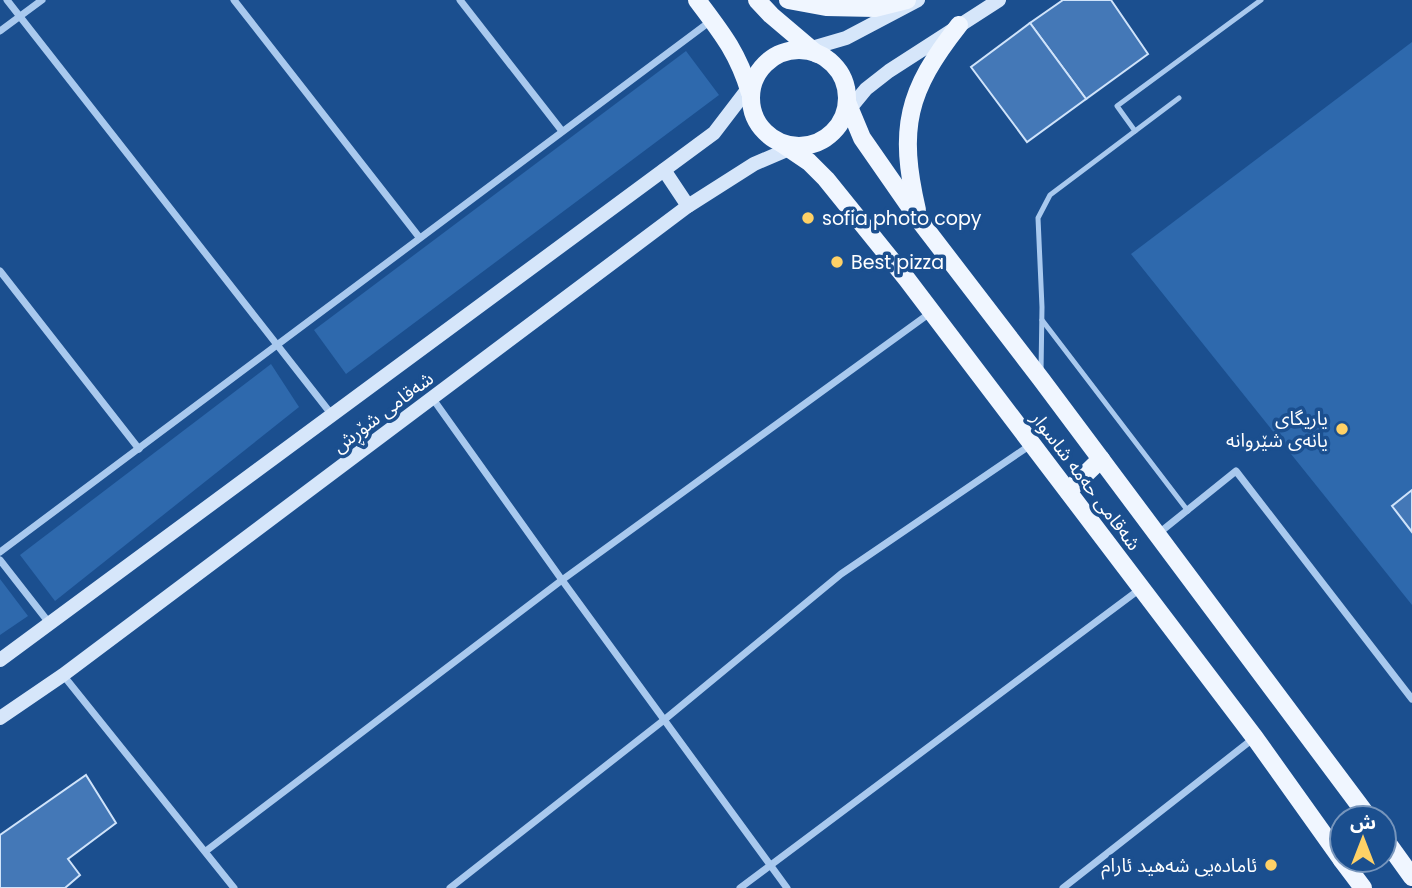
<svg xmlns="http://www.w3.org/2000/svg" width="1412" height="888" viewBox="0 0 1412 888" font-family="Poppins,'Noto Sans Arabic',sans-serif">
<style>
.green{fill:#2e69ad}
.building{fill:#4478b7;stroke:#cfe3fa;stroke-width:2}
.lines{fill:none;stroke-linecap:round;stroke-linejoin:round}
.lane{stroke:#a9c9ee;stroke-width:5}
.street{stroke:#a9c9ee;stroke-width:7}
.secondary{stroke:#d6e6fa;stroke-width:14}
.primary{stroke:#f0f6ff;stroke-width:18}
.poi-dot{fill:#ffd166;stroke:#1b4f8f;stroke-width:2.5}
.labels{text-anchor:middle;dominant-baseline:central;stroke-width:7;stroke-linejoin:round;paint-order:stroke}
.poi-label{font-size:19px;fill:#fff;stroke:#1b4f8f;text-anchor:start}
.street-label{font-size:19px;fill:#fff;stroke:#1b4f8f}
</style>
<rect width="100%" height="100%" fill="#1b4f8f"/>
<g class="green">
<path d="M 1412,42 L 1412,605 L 1131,254 Z"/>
<path d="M 686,51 L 719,95 L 346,374 L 314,330 Z"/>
<path d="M 271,364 L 299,407 L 55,601 L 20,555 Z"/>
<path d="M 0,579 L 28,616 L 0,635 Z"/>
</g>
<g class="building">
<path d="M 1063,0 L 1111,0 L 1148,54 L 1086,99 L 1030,23 Z"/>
<path d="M 1030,23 L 1086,99 L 1027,142 L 971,67 Z"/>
<path d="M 1412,490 L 1412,532 L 1392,506 Z"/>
<path d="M 86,775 L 116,823 L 68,859 L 80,875 L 65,888 L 0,888 L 0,835 Z"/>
</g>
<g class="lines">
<g class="lane">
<path d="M 1135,131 L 1117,106 L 1261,0"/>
<path d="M 1042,320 L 1188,511"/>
<path d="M 1041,372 L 1042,307 L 1038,218 L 1050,195 L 1179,98"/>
</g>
<g class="street">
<path d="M 7,0 L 332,415"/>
<path d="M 234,0 L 419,237"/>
<path d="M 460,0 L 562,131"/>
<path d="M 0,31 L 42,0"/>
<path d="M 0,271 L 139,449"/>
<path d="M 433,399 L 562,580 L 787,888"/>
<path d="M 1159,533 L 1236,471 L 1412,699"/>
<path d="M 0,552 L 712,20"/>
<path d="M 0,560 L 50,624"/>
<path d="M 63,675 L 234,888"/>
<path d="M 206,851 L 562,580 L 930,313"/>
<path d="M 450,888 L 664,720 L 841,574 L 1032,444"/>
<path d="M 740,888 L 1140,589"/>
<path d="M 1063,888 L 1254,738"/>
</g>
<g class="secondary">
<path d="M 805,50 L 846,38 L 918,0"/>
<path d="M 843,117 L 866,89 L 889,71 L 999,0"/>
<path d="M 664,170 L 688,206"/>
<path d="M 0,660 L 714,133 L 753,82"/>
<path d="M 0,718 L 63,675 L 688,206 L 754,164 L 796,146"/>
</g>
<g class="primary">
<path d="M 697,0 C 722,33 738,53 750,93"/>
<path d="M 757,0 L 771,15 L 817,54"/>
<path d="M 788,0 L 826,7 L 875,8 L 907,0"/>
<circle cx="799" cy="98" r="48"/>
<path d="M 847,102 L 862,138 L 919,220 L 1041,379 L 1369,818"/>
<path d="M 781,143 L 809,162 L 826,179 L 906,278 L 1255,738 L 1342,860"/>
<path d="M 917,210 C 898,128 907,91 959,25"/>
<path d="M 1068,491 L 1101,459"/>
<path d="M 1384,838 L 1412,877"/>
<path d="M 1342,860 L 1363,888"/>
</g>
</g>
<g class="poi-dot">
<circle cx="808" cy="218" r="7"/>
<circle cx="837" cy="262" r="7"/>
<circle cx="1342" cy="429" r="7"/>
<circle cx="1271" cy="865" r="7"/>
</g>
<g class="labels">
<g class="poi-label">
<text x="822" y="218">sofia photo copy</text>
<text x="851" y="262">Best pizza</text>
<text x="1328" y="418" text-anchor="end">یاریگای<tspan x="1328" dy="22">یانەی شێروانە</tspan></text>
<text x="1257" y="865" text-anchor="end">ئامادەیی شەهید ئارام</text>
</g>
<g class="street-label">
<text transform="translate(383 412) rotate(-37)">شەقامی شۆڕش</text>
<text transform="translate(1086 481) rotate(53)">شەقامی حەمە شاسوار</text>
</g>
</g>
<g transform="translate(1363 839)"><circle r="33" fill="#1b4f8f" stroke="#7695bc" stroke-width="2"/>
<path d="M0-5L12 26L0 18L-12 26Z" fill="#ffd166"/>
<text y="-10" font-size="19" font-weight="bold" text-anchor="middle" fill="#ffffff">ش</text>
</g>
</svg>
